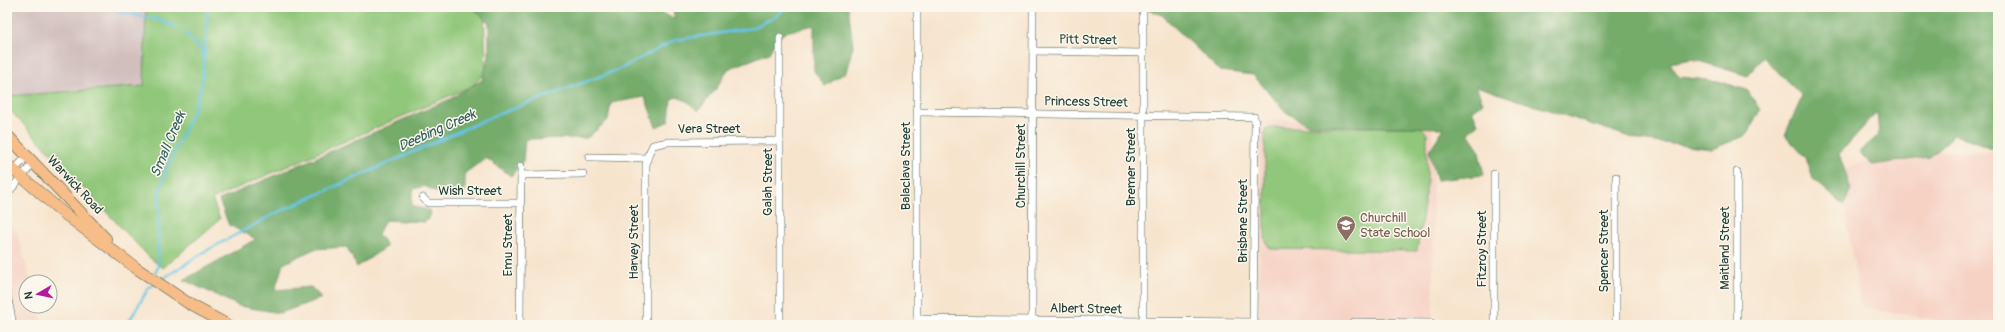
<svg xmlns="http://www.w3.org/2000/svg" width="2005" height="332" viewBox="0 0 2005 332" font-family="Pangolin,sans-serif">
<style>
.built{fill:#f6d2c4}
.industrial{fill:#d1bfbe}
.green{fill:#91c77a;stroke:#588257}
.forest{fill:#74ac6a;stroke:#4a744f}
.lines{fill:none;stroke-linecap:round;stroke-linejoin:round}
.stream{stroke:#67c5e5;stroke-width:2.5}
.minor-casing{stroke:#3f564b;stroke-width:8}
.primary-casing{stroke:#3f564b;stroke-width:12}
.minor{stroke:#fff;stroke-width:7}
.primary{stroke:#f7bd88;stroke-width:11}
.labels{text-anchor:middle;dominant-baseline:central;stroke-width:3;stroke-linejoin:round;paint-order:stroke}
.street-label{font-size:13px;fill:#1f3d34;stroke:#fbf7ec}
.education-label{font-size:13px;fill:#785e54;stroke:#fbf7ec;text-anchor:start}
.water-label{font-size:14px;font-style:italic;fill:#315f60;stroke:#fbf7ec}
</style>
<rect width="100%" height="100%" fill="#fbf7ec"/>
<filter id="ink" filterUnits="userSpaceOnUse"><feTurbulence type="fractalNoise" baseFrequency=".025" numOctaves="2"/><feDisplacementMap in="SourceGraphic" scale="8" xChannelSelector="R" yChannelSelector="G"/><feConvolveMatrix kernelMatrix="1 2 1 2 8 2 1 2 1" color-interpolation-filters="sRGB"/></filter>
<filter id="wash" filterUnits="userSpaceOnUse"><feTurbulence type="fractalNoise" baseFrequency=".012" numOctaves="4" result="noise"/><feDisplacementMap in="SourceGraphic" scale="16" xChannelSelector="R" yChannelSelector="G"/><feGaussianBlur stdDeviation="0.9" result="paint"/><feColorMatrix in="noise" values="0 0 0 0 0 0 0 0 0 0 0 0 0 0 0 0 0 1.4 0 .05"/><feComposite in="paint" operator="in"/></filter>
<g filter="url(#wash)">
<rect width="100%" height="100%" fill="#f7e4cd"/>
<g class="built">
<path d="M 1260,120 L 1432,121 L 1433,318 L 1351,316 L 1350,325 L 1259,325 Z"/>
<path d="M 1932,151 L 1998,153 L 1998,325 L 1956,325 L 1954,323 L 1861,307 L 1839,172 L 1868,159 Z"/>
<path d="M 7,218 L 17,233 L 31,282 L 26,282 L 26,306 L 38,306 L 43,325 L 7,325 Z"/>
</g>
<path class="industrial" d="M 7,7 L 146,7 L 144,86 L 7,96 Z"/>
<g class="green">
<path d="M 146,7 L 484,7 L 486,72 L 472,86 L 212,199 L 220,219 L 163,268 L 149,257 L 7,107 L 7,96 L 144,86 Z"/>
<path d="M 1272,127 L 1421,127 L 1427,133 L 1427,185 L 1417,251 L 1271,249 L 1268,246 L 1265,238 L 1265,130 Z"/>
</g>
<g class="forest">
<path d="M 472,7 L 647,7 L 675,19 L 672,7 L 848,7 L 853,46 L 846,72 L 825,86 L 814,71 L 814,25 L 786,32 L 777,38 L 769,53 L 728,69 L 715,90 L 698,111 L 687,101 L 677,97 L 671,99 L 669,121 L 656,127 L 645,97 L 611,103 L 608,120 L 587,138 L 525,139 L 523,161 L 511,176 L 486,158 L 465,173 L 465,192 L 438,193 L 425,186 L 414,189 C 408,209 413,206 429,210 L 431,215 L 425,222 L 385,220 L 378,234 L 387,246 L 357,267 L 347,247 L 314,249 L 283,264 L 275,290 L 311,287 L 322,298 L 280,313 L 239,306 L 184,280 L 256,239 L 229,225 L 219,200 L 448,100 L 482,80 L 489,57 L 489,23 Z"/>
<path d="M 1120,7 L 1998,7 L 1998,152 L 1975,141 L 1954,135 L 1930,157 L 1872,165 L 1859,152 L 1879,135 L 1877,112 L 1839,154 L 1851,189 L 1844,205 L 1813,179 L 1806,158 L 1785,135 L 1802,96 L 1763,57 L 1748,76 L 1692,59 L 1670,63 L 1679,77 L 1718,81 L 1747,90 L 1760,110 L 1747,135 L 1712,149 L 1639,140 L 1476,86 L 1483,103 L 1472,110 L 1478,124 L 1468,133 L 1478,148 L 1484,175 L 1437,180 L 1429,151 L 1444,128 L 1308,125 L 1286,112 L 1253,75 L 1220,71 L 1162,15 L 1139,7 Z"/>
</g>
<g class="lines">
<g class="stream">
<path d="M 116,11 L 155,19 L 176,27"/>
<path d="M 185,33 L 200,48 L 205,57"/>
<path d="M 153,277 L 158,267 L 159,194 L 166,170 L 194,109 L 202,82 L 208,7"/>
<path d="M 161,280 L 204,252 L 274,214 L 491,117 L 620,69 L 675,40 L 752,28 L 775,17 L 786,7"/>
<path d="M 148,288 L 155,284"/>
<path d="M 127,325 L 149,287"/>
</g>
</g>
</g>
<g filter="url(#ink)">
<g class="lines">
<g class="minor-casing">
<g id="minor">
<path d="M 1033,51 L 1143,53"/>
<path d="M 918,112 L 1254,117 L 1255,122 L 1253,325"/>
<path d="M 589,157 L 647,158"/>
<path d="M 1494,174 L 1494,325"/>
<path d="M 521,175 L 583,174"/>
<path d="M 7,178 L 27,156"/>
<path d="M 7,194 L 34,162"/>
<path d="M 423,198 L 428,203 L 520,203"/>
<path d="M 7,294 L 13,325"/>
<path d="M 917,319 L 1254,322"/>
<path d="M 1354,322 L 1430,323"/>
<path d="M 520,325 L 521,166"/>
<path d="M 646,325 L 646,165 L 648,155 L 653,145 L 668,142 L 780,141"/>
<path d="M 780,325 L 780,38"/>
<path d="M 917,325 L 917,7"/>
<path d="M 1032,325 L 1033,7"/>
<path d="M 1143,325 L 1143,9"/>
<path d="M 1616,325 L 1616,177"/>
<path d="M 1737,325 L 1737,172"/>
</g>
</g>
<g class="primary-casing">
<g id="primary">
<path d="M 7,135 L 106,239"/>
<path d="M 7,164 L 62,212 L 136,268 L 191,305 L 228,325"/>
</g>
</g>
<use href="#minor" class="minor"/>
<use href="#primary" class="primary"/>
</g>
</g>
<defs>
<g id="school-pin" transform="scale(1)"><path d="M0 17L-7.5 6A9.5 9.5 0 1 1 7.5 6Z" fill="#8d6e63" stroke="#fbf7ec"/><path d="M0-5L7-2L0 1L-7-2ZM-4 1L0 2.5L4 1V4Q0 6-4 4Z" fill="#fff"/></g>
</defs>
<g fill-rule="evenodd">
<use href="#school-pin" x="1346" y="225"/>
</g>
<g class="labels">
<g class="street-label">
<text transform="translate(1088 40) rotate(1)">Pitt Street</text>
<text transform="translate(1086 102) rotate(1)">Princess Street</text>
<text x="709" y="129">Vera Street</text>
<text transform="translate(906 166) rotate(-90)">Balaclava Street</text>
<text transform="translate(1021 166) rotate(-90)">Churchill Street</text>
<text transform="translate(1131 167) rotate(-90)">Bremer Street</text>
<text transform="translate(768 182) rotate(-90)">Galah Street</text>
<text transform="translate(75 185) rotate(47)">Warwick Road</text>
<text x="470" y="191">Wish Street</text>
<text transform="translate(1243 221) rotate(-90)">Brisbane Street</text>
<text transform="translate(634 242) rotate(-90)">Harvey Street</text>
<text transform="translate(508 245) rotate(-90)">Emu Street</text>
<text transform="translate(1725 248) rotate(-90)">Maitland Street</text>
<text transform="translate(1482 249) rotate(-90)">Fitzroy Street</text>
<text transform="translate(1604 251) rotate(-90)">Spencer Street</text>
<text transform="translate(1086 309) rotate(1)">Albert Street</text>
</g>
<g class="education-label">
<text x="1360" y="218">Churchill<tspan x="1360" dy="15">State School</tspan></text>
</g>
<g class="water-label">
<text transform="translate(437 130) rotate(-24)">Deebing Creek</text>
<text transform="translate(168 144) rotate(-67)">Small Creek</text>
</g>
</g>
<rect width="2005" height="332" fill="none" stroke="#fbf7ec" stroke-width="24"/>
<g transform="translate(38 294) rotate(261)"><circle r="19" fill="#fbf7ec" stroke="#a3ada2"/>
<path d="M0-3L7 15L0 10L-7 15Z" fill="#b5179e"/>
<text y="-6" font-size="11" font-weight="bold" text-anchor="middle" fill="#1f3d34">N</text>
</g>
</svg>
